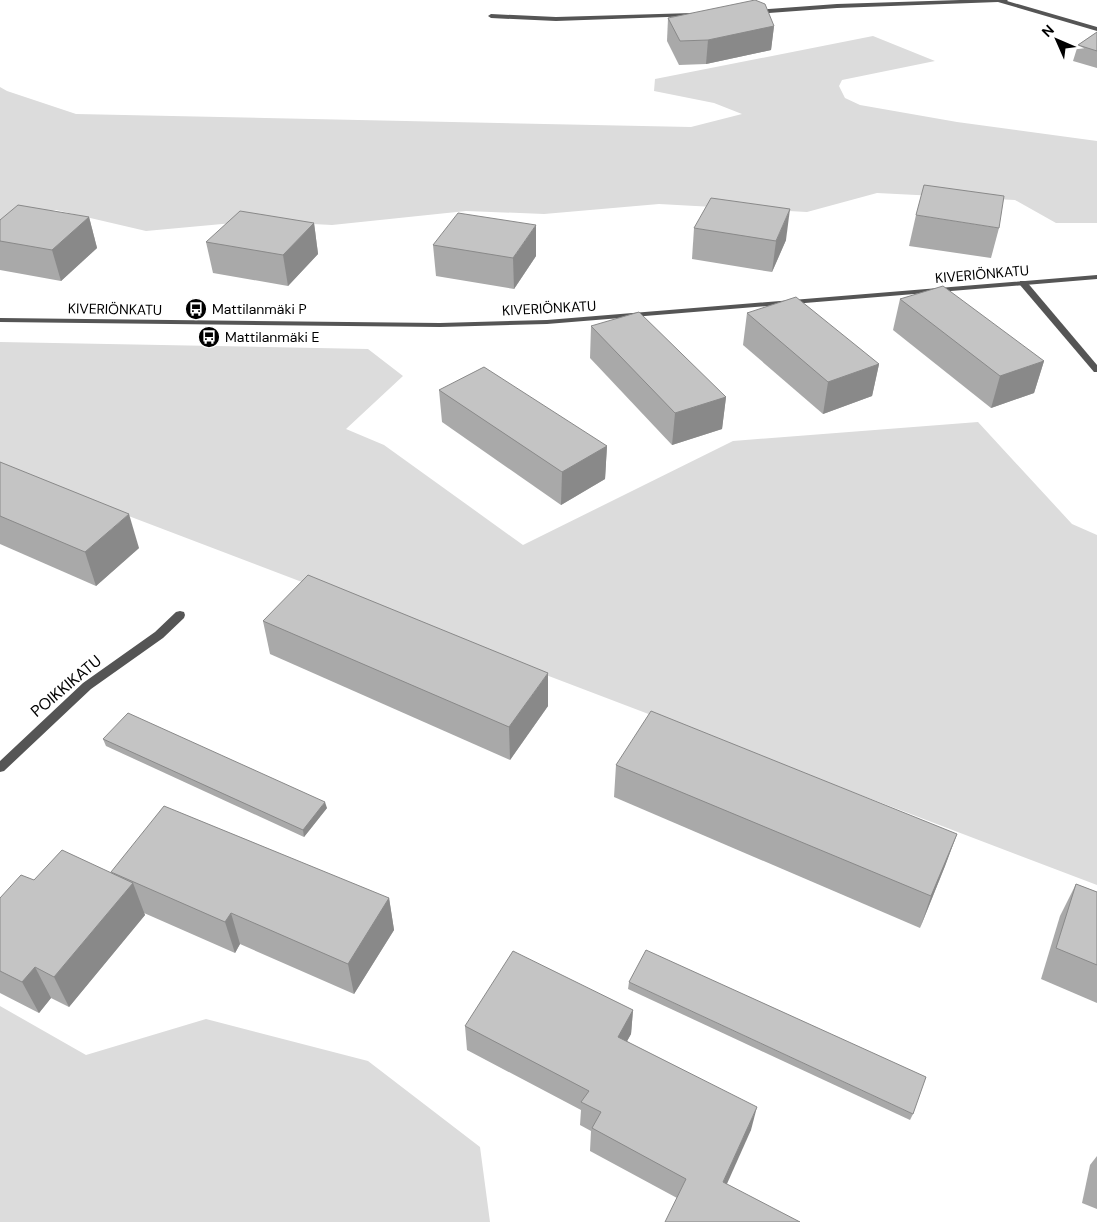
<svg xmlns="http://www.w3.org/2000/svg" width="1097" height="1222" viewBox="0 0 1097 1222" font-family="'DM Sans',sans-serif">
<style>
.green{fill:#dcdcdc}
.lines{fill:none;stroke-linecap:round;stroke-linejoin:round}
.minor{fill:#555;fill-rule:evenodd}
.tertiary{fill:#555;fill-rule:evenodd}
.wall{fill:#a9a9a9}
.shaded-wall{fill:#898989}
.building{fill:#c4c4c4;stroke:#898989}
.labels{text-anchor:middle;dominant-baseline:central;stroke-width:4;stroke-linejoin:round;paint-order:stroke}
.far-street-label{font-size:14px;fill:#000;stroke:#fff}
.far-poi-label{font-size:14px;fill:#000;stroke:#fff;text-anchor:start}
.street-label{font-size:16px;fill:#000;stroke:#fff}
</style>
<rect width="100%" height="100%" fill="#fff"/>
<g class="green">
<path d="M 873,36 L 935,61 L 842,80 L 839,86 L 845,98 L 860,105 L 957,122 L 1097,141 L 1097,223 L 1056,223 L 1015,200 L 877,193 L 807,212 L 659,204 L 544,214 L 466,211 L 332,225 L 255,221 L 146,231 L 56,210 L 5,218 L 0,221 L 0,87 L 7,91 L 76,114 L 691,127 L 742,114 L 714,103 L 654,91 L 655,79 Z"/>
<path d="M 0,342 L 368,349 L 403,376 L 346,429 L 384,445 L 523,545 L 733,441 L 978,422 L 1072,524 L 1097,535 L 1097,885 L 0,467 Z"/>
<path d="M 0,1006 L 86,1055 L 206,1019 L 368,1061 L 480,1147 L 490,1222 L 0,1222 Z"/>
</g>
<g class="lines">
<g class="minor">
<path d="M 960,0 L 1008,0 L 1007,1 L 1097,27 L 1097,31 L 998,2 L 837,8 L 755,14 L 752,12 L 755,10 L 837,4 Z"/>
<path d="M 693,13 L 695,14 L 695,16 L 556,21 L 491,18 L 488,16 L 491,14 L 556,17 Z"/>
<path d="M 1020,281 L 1026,281 L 1097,365 L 1097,372 L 1094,372 L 1020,285 Z"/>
<path d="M 180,611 L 184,612 L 185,615 L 184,618 L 163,638 L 91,689 L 4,771 L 0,772 L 0,761 L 83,683 L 155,632 L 176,612 Z"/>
</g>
<path class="tertiary" d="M 1097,275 L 1097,279 L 547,324 L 440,327 L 0,322 L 0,318 L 440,323 L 547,320 Z"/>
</g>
<g class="wall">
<path d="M 668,18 L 774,26 L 771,50 L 706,64 L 679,65 L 667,41 Z"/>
<path d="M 1097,32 L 1097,68 L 1073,61 L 1078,45 Z"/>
<path d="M 916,215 L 999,228 L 991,258 L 909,246 Z"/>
<path d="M 89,217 L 97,248 L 61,281 L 0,270 L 0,220 Z"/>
<path d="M 314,223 L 318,254 L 288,286 L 213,273 L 206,242 Z"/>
<path d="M 694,228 L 786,240 L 772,272 L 692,259 Z"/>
<path d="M 433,245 L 536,256 L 514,289 L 436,276 Z"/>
<path d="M 900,299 L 1044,361 L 1034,393 L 991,408 L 893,330 Z"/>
<path d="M 747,313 L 879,364 L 872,396 L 823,414 L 743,345 Z"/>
<path d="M 591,326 L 726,397 L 722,429 L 672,445 L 590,358 Z"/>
<path d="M 439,390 L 607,446 L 605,479 L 561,505 L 442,422 Z"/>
<path d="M 0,462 L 139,548 L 96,586 L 0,544 Z"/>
<path d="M 263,621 L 548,706 L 510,760 L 270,654 Z"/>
<path d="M 103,739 L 327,808 L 304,837 L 106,746 Z"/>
<path d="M 616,765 L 957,834 L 945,866 L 920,928 L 614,797 Z"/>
<path d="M 111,873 L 389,898 L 394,930 L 354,994 L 240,944 L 235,953 L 144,913 L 145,915 L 69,1007 L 51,998 L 39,1013 L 0,993 L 0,898 L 34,880 Z"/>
<path d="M 1076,884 L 1097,892 L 1097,1003 L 1041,979 L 1060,916 Z"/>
<path d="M 629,982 L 913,1114 L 910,1120 L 628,989 Z"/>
<path d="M 633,1010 L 631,1034 L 627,1041 L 751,1130 L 677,1198 L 590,1151 L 591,1131 L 580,1125 L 581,1110 L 467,1050 L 465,1026 Z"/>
<path d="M 1097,1156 L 1097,1209 L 1082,1203 L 1090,1165 Z"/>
</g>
<g class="shaded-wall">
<path d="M 774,26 L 771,50 L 706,64 L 708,40 Z"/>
<path d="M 790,209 L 786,240 L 772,272 L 776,241 Z"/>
<path d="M 89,217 L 97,248 L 61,281 L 52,250 Z"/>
<path d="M 314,223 L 318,254 L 288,286 L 283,255 Z"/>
<path d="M 536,225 L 536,256 L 514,289 L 513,258 Z"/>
<path d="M 1044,361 L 1034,393 L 991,408 L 1000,376 Z"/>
<path d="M 879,364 L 872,396 L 823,414 L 828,382 Z"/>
<path d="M 726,397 L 722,429 L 672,445 L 675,413 Z"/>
<path d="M 607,446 L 605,479 L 561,505 L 562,472 Z"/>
<path d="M 129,514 L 139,548 L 96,586 L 85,552 Z"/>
<path d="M 548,673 L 548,706 L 510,760 L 509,727 Z"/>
<path d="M 325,802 L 327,808 L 304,837 L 303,830 Z"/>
<path d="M 957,834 L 945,866 L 920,928 L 931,896 Z"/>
<path d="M 133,883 L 145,915 L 69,1007 L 54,977 Z"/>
<path d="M 389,898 L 394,930 L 354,994 L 348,964 Z"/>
<path d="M 231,913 L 240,944 L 235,953 L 225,922 Z"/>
<path d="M 35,967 L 51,998 L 39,1013 L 22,982 Z"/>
<path d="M 633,1010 L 631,1034 L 616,1061 L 618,1037 Z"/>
<path d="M 757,1107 L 751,1130 L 718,1204 L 723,1182 Z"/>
</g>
<g class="building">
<path d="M 755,0 L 765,4 L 774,26 L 708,40 L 680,41 L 668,18 Z"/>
<path d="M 1097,32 L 1097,51 L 1078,45 Z"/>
<path d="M 924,185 L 1004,196 L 999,228 L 916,215 Z"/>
<path d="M 711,198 L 790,209 L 776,241 L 694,228 Z"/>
<path d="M 18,205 L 89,217 L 52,250 L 0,241 L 0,220 Z"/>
<path d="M 240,211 L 314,223 L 283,255 L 206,242 Z"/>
<path d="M 458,213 L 536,225 L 513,258 L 433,245 Z"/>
<path d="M 943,286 L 1044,361 L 1000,376 L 900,299 Z"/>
<path d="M 796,297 L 879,364 L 828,382 L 747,313 Z"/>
<path d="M 639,312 L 726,397 L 675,413 L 591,326 Z"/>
<path d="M 484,367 L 607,446 L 562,472 L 439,390 Z"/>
<path d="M 0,462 L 129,514 L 85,552 L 0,516 Z"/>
<path d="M 308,575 L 548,673 L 509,727 L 263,621 Z"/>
<path d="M 651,711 L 957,834 L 931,896 L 616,765 Z"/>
<path d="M 128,713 L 325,802 L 303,830 L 103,739 Z"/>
<path d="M 164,806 L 389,898 L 348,964 L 231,913 L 225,922 L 111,872 Z"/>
<path d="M 62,850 L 133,883 L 54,977 L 35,967 L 22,982 L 0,971 L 0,898 L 21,875 L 34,880 Z"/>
<path d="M 1076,884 L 1097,892 L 1097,965 L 1056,948 Z"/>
<path d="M 646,950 L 926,1077 L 913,1114 L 629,982 Z"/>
<path d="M 513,951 L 633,1010 L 618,1037 L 757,1107 L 723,1182 L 800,1222 L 665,1222 L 686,1179 L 592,1128 L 601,1112 L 581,1102 L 589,1091 L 465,1026 Z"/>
</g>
<defs>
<g id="bus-disc" transform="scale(1.125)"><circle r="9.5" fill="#000" stroke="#fff"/><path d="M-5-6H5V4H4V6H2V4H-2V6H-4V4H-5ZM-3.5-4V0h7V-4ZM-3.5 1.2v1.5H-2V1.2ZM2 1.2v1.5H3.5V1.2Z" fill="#fff"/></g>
</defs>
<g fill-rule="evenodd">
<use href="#bus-disc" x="196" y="309"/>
<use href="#bus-disc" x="209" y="337"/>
</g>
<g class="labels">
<g class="far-street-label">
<text transform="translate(982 274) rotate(-5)">KIVERIÖNKATU</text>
<text transform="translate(549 308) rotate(-3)">KIVERIÖNKATU</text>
<text transform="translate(115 309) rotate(1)">KIVERIÖNKATU</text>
</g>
<g class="far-poi-label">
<text x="212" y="309">Mattilanmäki P</text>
<text x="225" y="337">Mattilanmäki E</text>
</g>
<g class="street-label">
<text transform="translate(66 686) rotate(-40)">POIKKIKATU</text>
</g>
</g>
<g transform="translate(1057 40) rotate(315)" stroke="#ffffff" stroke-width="4" paint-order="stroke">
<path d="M0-4L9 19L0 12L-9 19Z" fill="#000000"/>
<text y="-8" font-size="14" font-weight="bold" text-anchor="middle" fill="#000000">N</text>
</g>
</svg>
